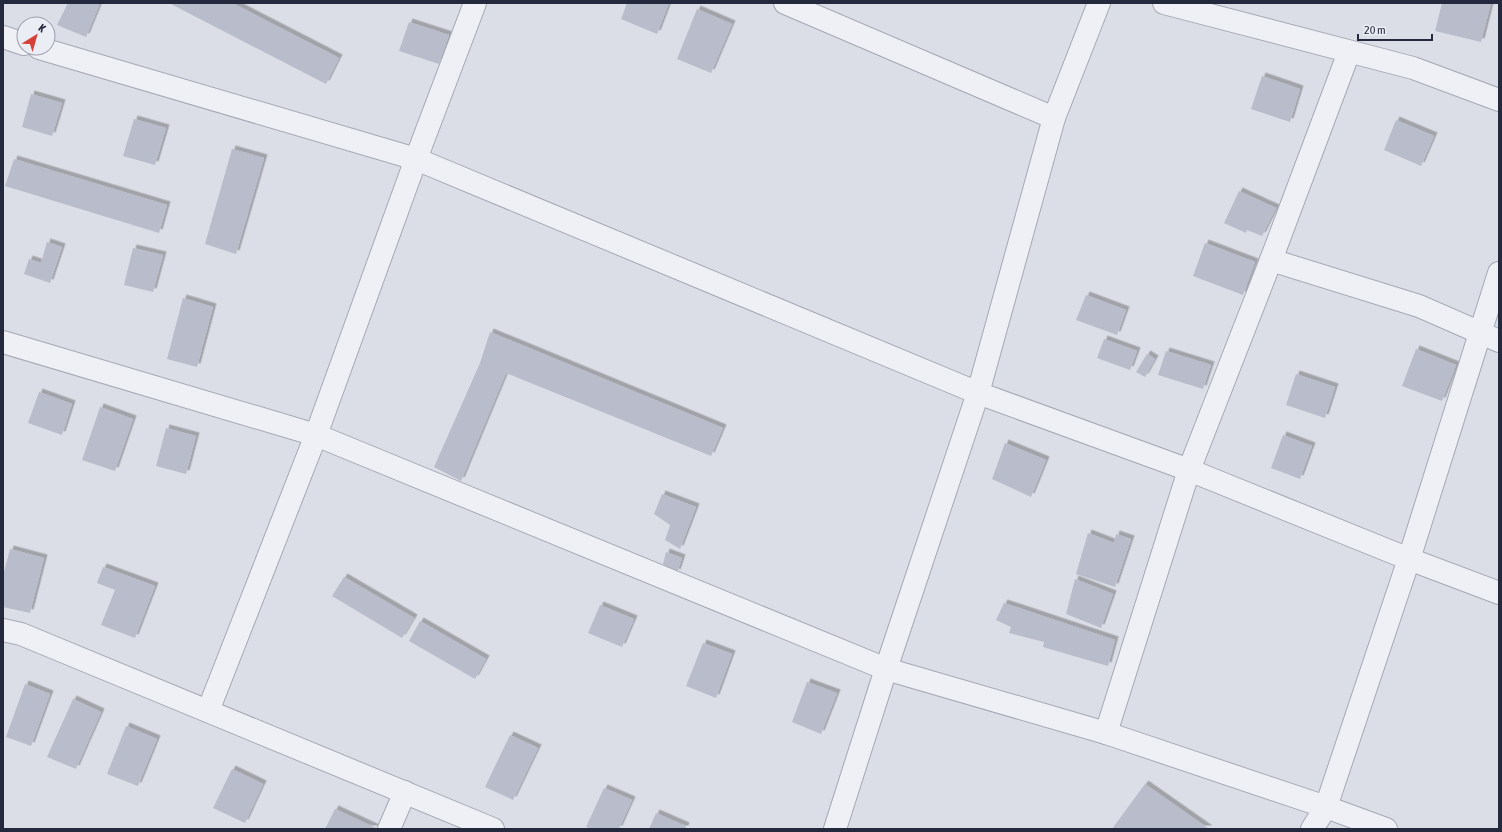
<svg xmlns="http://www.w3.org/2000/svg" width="1502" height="832" viewBox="0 0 1502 832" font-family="'Asap Condensed',sans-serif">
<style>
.building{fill:#b9bcca;filter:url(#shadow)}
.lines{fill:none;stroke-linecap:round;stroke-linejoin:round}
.street-casing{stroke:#a5a8b4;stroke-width:24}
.street{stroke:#eff0f5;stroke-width:22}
</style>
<defs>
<filter id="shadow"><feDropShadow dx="3.5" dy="-3.5" stdDeviation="0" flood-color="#0004"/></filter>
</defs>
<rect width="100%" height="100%" fill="#dcdee7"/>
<g class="building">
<path d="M 68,3 L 100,3 L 86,37 L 57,25 Z"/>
<path d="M 169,3 L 232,3 L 339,58 L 326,84 Z"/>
<path d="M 627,3 L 669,3 L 657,34 L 621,19 Z"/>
<path d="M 1442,3 L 1491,3 L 1481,42 L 1435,31 Z"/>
<path d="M 697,9 L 732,24 L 711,73 L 677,59 Z"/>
<path d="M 409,22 L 449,35 L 439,64 L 399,51 Z"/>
<path d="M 1262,76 L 1300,89 L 1290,122 L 1251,109 Z"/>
<path d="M 31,94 L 62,103 L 52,136 L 22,127 Z"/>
<path d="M 134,119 L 166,128 L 155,165 L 123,156 Z"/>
<path d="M 1396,120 L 1434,136 L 1421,166 L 1384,150 Z"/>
<path d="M 232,149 L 264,158 L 236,254 L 205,244 Z"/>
<path d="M 14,159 L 167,205 L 159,233 L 5,186 Z"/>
<path d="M 1239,191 L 1276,208 L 1262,236 L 1247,230 L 1246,233 L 1224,223 Z"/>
<path d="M 47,242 L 62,247 L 50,283 L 24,274 L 29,259 L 41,263 Z"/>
<path d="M 1205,243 L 1255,262 L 1243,295 L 1193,276 Z"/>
<path d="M 133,248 L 163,255 L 153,292 L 124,285 Z"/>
<path d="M 1086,295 L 1126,310 L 1117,335 L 1076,320 Z"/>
<path d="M 183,298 L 213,307 L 197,367 L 167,359 Z"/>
<path d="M 490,332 L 723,428 L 711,456 L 506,373 L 461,481 L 434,467 L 480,363 Z"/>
<path d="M 1104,339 L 1137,351 L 1130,370 L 1097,358 Z"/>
<path d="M 1416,349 L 1456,365 L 1442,401 L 1402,386 Z"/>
<path d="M 1166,351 L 1211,365 L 1203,389 L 1158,375 Z"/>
<path d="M 1147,354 L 1155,359 L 1145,377 L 1136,372 Z"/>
<path d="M 1296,374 L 1335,387 L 1325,418 L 1286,405 Z"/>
<path d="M 39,392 L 72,404 L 62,435 L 28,423 Z"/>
<path d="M 100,407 L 133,419 L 115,471 L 82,460 Z"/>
<path d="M 166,428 L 196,436 L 186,474 L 156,466 Z"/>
<path d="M 1283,435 L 1312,446 L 1300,479 L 1271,468 Z"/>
<path d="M 1005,443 L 1046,460 L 1031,497 L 992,479 Z"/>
<path d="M 662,494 L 696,507 L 680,549 L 665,540 L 670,525 L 654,514 Z"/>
<path d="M 1088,533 L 1114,543 L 1116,534 L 1131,539 L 1115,587 L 1076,574 Z"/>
<path d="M 10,549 L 44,558 L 30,613 L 3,607 L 3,576 Z"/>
<path d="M 666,552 L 682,558 L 677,573 L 663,564 Z"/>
<path d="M 103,567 L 155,586 L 135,638 L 101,625 L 115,590 L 97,583 Z"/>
<path d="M 344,577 L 414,618 L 402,638 L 332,596 Z"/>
<path d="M 1075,579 L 1113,594 L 1101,628 L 1066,614 Z"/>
<path d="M 1004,603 L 1115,640 L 1108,666 L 1043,647 L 1044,642 L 1009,633 L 1011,627 L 996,620 Z"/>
<path d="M 600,605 L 634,619 L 622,647 L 588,633 Z"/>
<path d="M 420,621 L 486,659 L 475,679 L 409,641 Z"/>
<path d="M 703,643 L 732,654 L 716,698 L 686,686 Z"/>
<path d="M 807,682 L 837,693 L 821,734 L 792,722 Z"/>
<path d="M 25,684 L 50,694 L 31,746 L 6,737 Z"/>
<path d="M 73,699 L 101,712 L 76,769 L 47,757 Z"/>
<path d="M 126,726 L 157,739 L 138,786 L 107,774 Z"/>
<path d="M 510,735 L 538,748 L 513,800 L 485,787 Z"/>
<path d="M 232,769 L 263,784 L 245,823 L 213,808 Z"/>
<path d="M 1145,784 L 1209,829 L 1112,829 Z"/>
<path d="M 604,788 L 632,800 L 619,829 L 591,829 L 586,827 Z"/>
<path d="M 335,809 L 376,828 L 375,829 L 325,829 Z"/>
<path d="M 656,813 L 686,826 L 685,829 L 649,829 Z"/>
</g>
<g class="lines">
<g class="street-casing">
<g id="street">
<path d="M 785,3 L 1054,118"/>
<path d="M 1164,3 L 1413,68 L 1499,100"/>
<path d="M 3,37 L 24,44"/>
<path d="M 39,48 L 416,159 L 978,393 L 1189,470 L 1409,559 L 1499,593"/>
<path d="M 1271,260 L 1419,306 L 1499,341"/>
<path d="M 3,342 L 316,435 L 886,669 L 1106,733 L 1326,807 L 1386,829"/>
<path d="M 3,630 L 21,634 L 493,829"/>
<path d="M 208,711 L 316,435 L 416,159 L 475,3"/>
<path d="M 1106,733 L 1189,470 L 1271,260 L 1349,52"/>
<path d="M 389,829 L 405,792"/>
<path d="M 835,829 L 886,669 L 978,393 L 1054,118 L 1099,3"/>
<path d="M 1312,829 L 1326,807 L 1409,559 L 1499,273"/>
</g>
</g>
<use href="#street" class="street"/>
</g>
<rect width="1502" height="832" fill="none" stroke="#25293e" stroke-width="8"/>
<g transform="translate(36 36) rotate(37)"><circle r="19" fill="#ebedf5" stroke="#9c9fac"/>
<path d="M0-3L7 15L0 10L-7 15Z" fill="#d64037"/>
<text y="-6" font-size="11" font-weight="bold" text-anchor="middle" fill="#25293e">K</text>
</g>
<path d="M1358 34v6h74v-6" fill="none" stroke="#25293e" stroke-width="2"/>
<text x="1364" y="34" font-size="12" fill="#25293e" stroke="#ebedf5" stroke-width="3" paint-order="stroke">20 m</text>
</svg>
